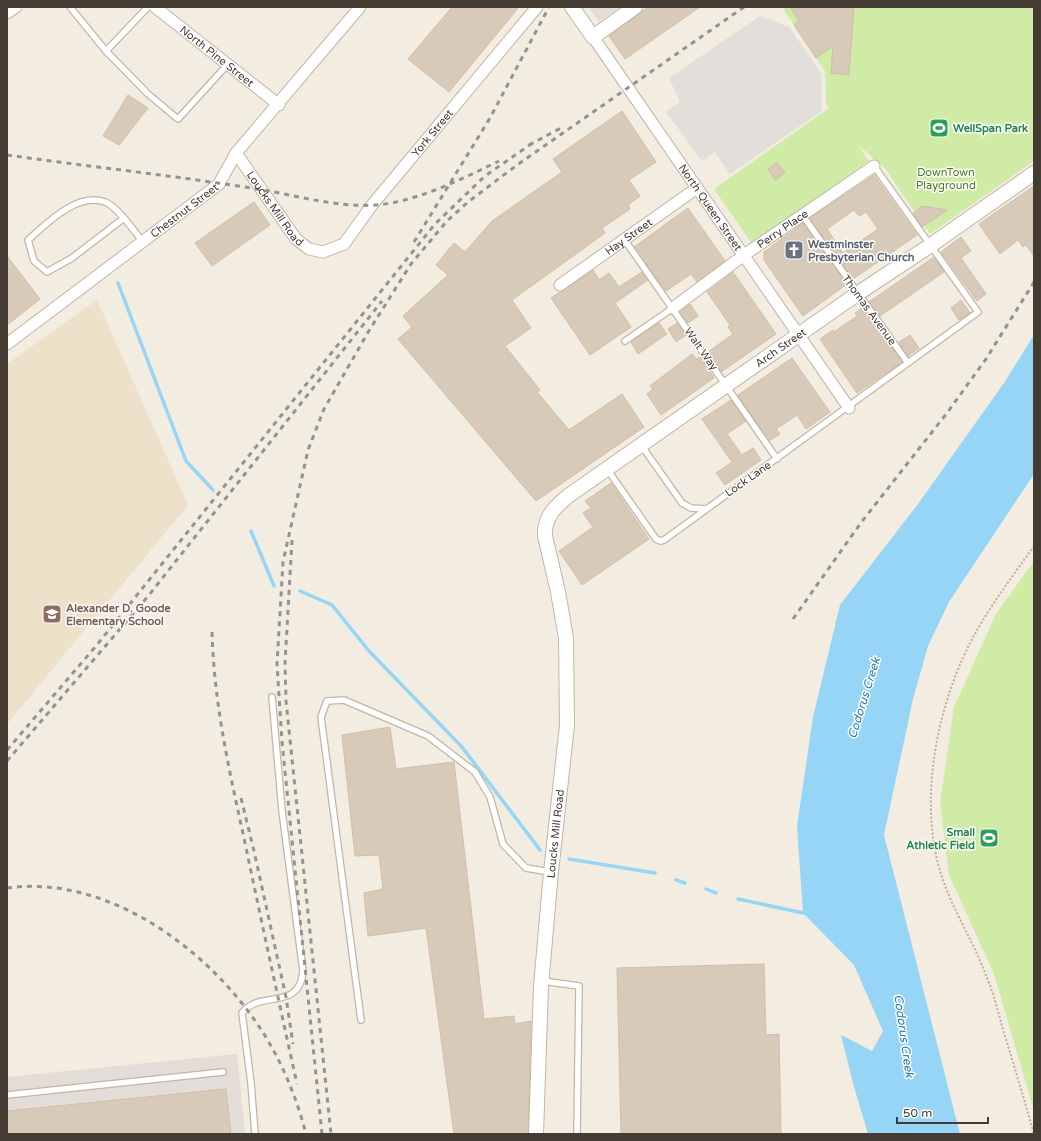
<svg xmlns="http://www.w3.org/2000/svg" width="1041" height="1141" viewBox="0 0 1041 1141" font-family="'Varela Round',sans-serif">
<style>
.industrial{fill:#e4ddd7}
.education{fill:#ede1ca}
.green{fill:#d0eba6}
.parking{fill:#e2dfdb}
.water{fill:#97d5f6}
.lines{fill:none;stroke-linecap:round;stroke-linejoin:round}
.stream{stroke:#97d5f6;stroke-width:3.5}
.building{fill:#d8cab9;stroke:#d0bea9;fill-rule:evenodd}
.service-casing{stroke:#c1b6a6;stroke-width:8}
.minor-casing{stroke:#c1b6a6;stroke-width:13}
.tertiary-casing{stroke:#c1b6a6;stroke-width:16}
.path{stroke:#c1ae93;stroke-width:2;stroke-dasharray:2 2;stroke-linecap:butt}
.service{stroke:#fff;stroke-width:5.5}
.minor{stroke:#fff;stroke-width:11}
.tertiary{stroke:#fff;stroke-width:14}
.rail{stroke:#939393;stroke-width:3;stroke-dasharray:5 5;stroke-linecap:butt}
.labels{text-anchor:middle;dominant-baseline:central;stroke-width:3;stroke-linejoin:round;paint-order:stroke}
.street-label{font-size:11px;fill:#443c32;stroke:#fff}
.leisure-label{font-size:11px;font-weight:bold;fill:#27864d;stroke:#fff;text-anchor:start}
.park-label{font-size:11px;fill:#487a21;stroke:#fff}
.worship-label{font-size:11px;font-weight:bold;fill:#5b616d;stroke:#fff;text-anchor:start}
.education-label{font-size:11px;font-weight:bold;fill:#785e54;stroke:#fff;text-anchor:start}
.water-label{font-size:12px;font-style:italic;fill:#227cb0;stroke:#fff}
</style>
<rect width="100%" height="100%" fill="#f2ece1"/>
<g class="industrial">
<path d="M 588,7 L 621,7 L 599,22 Z"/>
<path d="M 237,1054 L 245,1134 L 7,1134 L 7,1077 Z"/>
</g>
<path class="education" d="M 97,300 L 188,505 L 7,724 L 7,364 Z"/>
<g class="green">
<path d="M 782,7 L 1034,7 L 1034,161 L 930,234 L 884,167 L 858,145 L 869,161 L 752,244 L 714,189 L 829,108 L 826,103 L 825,71 Z"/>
<path d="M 1034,561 L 1034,1111 L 994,974 L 949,875 L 940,802 L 954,707 L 996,614 Z"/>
</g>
<path class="parking" d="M 760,16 L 789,27 L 821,73 L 822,111 L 730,174 L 715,152 L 702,161 L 666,112 L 680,102 L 669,78 Z"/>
<path class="water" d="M 1034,335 L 1034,474 L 949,602 L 928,646 L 913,699 L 884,835 L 960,1134 L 868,1134 L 854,1087 L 841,1035 L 872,1051 L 883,1031 L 854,965 L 803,913 L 797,826 L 813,717 L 840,605 L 918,504 L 1004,383 Z"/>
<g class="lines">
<g class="stream">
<path d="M 118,283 L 186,461 L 213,490"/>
<path d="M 251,531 L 274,586"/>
<path d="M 300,591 L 332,605 L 369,651 L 462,747 L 540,850"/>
<path d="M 569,859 L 655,873"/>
<path d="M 676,880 L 685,883"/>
<path d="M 706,889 L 716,893"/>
<path d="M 738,899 L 808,914"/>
</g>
</g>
<g class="building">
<path d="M 452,7 L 519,7 L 449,92 L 408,59 Z"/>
<path d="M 648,7 L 700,7 L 625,59 L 609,36 Z"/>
<path d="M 790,7 L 854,7 L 849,75 L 831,73 L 833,46 L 816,58 L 794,25 L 799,21 Z"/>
<path d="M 128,95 L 148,108 L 119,145 L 103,136 Z"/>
<path d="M 622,111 L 656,162 L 629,180 L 640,196 L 628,205 L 630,209 L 602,228 L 605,233 L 512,300 L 531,328 L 505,346 L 540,390 L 537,392 L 569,430 L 622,394 L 644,427 L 536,501 L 398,339 L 412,327 L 403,316 L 448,275 L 436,265 L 454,243 L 465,252 L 492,221 L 562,172 L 553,159 Z"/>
<path d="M 777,162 L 785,173 L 775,180 L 768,169 Z"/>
<path d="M 874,175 L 917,235 L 853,279 L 810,218 ZM 854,210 L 859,216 L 866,212 L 878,229 L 843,253 L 827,229 Z"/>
<path d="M 1034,186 L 1034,256 L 1026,245 L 1023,247 L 1018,240 L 1000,254 L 979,224 Z"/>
<path d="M 254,202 L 270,225 L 212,266 L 195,243 Z"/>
<path d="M 922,206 L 947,210 L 922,227 L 913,213 Z"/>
<path d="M 688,208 L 725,261 L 697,282 L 691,274 L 666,291 L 634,247 Z"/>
<path d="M 803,223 L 847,284 L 803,316 L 764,260 L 764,252 Z"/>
<path d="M 961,237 L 971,251 L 961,258 L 986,294 L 977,301 L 941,252 Z"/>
<path d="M 7,256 L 40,299 L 7,325 Z"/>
<path d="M 934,257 L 944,272 L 880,316 L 869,302 Z"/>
<path d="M 593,270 L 599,280 L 609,273 L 619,287 L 642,272 L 648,280 L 615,303 L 631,327 L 590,355 L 551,298 Z"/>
<path d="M 733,272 L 776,334 L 721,372 L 708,352 L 733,334 L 728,327 L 730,325 L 707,292 Z"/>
<path d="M 961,300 L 970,313 L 959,320 L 951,308 Z"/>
<path d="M 690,304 L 698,316 L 688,323 L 680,312 Z"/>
<path d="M 863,307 L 902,362 L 857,393 L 820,339 L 833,330 L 834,332 L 857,316 L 855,313 Z"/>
<path d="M 659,323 L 667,334 L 638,354 L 631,342 Z"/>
<path d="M 677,323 L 686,335 L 676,342 L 668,329 Z"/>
<path d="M 910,335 L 919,348 L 908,356 L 899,342 Z"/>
<path d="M 692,354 L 696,359 L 701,357 L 714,378 L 661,415 L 647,394 L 653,389 L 650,386 Z"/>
<path d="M 792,358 L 830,412 L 806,429 L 797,415 L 776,429 L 780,434 L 769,441 L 738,395 Z"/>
<path d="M 731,400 L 746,421 L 727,434 L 742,455 L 753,448 L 761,460 L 725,485 L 716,473 L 732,462 L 702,419 Z"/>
<path d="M 611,483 L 649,539 L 582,585 L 559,551 L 593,527 L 583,513 L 591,508 L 585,501 Z"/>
<path d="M 390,727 L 396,769 L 454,762 L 484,1019 L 514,1016 L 515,1024 L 531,1021 L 528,1134 L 454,1134 L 426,928 L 368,936 L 364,893 L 383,889 L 379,855 L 355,856 L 342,735 Z"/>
<path d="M 764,964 L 766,1035 L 779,1034 L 781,1134 L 621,1134 L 617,968 Z"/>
<path d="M 226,1089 L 231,1134 L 7,1134 L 7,1111 Z"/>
</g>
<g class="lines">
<g class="service-casing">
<g id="service">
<path d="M 70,7 L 106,51 L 148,94 L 178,119 L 228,64"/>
<path d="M 106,51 L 148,7"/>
<path d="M 803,216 L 908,363"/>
<path d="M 124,218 L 72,258 L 47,272 L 34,261 L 28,240 C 46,224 77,192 105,202 C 116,205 135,232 143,242"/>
<path d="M 624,239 L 777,459"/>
<path d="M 625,341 L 673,308"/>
<path d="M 641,445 L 682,503 L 691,508 L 706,509"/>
<path d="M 607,469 L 656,539 L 660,541 L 664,540 L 978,312 L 874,166"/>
<path d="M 542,981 L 579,986 L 577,1134"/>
<path d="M 361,1020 L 321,717 L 327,701 L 344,700 L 428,736 L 475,772 L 490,797 L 503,844 L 526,868 L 550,872"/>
<path d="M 7,1095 L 223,1072"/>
<path d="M 255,1134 L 251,1083 L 242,1013 C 260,989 300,1012 303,971 L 282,811 L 272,697"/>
</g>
</g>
<g class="minor-casing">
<g id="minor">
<path id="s1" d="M 155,7 L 279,105"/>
<path d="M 7,13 L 16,7"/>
<path id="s2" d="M 593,37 L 849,408"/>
<path id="s3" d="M 236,153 L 296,239 L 309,249 L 323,252 L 344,244 L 372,205 L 537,7"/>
<path id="s4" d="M 560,285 L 697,188"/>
<path id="s5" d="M 673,308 L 744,255 L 874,166"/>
<path id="s6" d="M 7,344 L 219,184 L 236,153 L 360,7"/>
</g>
</g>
<g class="tertiary-casing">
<g id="tertiary">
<path d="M 572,7 L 593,37 L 635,7"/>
<path id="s7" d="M 536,1134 L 541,986 L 551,872 L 567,725 L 566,638 L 558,592 L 545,536 C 544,517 555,507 568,496 L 857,294 L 931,245 L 1034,173"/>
</g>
</g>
<path class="path" d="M 1034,546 C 1014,574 993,602 976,632 C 937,701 916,804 943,880 C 954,912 973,941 985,973 C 993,991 998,1011 1003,1030 C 1014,1065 1024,1099 1034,1134"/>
<use href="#service" class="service"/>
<use href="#minor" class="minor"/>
<use href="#tertiary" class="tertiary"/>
<g class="rail">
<path d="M 529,145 L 561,128"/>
<path d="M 7,155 C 92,167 178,176 263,190 C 305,197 348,211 392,203 C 430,195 464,178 499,161"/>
<path d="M 414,242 L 490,118 L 549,7"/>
<path d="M 292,540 L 285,663 L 286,701 L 331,1134"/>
<path d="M 793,619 L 860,524 L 947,413 L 986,359 L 1034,282"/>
<path d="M 212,632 C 214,703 229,770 244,838 C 261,920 279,1002 297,1084"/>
<path d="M 7,750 L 96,646 L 435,224 L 485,176 L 534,142"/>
<path d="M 7,761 L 149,595 L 382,301"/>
<path d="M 241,798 L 254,851 L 286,997 L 293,1044"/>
<path d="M 7,888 C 116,873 228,963 276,1055 C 289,1080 299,1107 306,1134"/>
<path d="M 322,1134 L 282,742 L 277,664 L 283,562 L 308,450 L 324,409 L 370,329 L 411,264 L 447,221 L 468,202 L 517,165 L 744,7"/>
</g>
</g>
<defs>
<g id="stadium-square" transform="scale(1)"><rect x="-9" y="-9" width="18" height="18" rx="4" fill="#2e9e5b" stroke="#fff"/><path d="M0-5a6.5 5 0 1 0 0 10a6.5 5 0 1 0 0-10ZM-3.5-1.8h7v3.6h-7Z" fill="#fff"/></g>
<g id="church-square" transform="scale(1)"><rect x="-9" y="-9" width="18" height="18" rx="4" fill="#6b7280" stroke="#fff"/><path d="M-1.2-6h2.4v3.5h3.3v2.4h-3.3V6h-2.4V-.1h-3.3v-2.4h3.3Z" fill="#fff"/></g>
<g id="school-square" transform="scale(1)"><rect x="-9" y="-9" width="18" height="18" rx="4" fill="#8d6e63" stroke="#fff"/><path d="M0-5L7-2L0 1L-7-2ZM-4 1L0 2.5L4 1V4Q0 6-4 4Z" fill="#fff"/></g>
</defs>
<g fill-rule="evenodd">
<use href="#stadium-square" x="939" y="128"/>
<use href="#church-square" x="794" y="250"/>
<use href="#school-square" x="52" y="614"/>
<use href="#stadium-square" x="989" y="838"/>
</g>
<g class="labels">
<g class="street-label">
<text stroke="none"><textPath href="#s1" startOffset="79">North Pine Street</textPath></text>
<text stroke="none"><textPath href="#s3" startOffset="300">York Street</textPath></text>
<text stroke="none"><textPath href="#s3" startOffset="68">Loucks Mill Road</textPath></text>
<text stroke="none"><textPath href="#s2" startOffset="207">North Queen Street</textPath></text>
<text stroke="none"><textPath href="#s6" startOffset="222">Chestnut Street</textPath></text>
<text stroke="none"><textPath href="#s5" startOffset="135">Perry Place</textPath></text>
<text stroke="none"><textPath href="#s4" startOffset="84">Hay Street</textPath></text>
<text transform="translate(869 310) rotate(54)">Thomas Avenue</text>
<text stroke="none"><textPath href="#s7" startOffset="909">Arch Street</textPath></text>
<text transform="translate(701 349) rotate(55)">Walt Way</text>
<text transform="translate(748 479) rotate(-35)">Lock Lane</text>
<text stroke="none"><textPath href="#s7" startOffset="301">Loucks Mill Road</textPath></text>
</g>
<g class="leisure-label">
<text x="953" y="128">WellSpan Park</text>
<text x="975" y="832" text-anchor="end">Small<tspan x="975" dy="13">Athletic Field</tspan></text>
</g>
<g class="park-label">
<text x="946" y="172">DownTown<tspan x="946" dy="13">Playground</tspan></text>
</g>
<g class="worship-label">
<text x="808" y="244">Westminster<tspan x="808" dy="13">Presbyterian Church</tspan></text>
</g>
<g class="education-label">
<text x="66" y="608">Alexander D. Goode<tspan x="66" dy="13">Elementary School</tspan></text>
</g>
<g class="water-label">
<text transform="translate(864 698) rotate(-73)">Codorus Creek</text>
<text transform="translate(904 1036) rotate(82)">Codorus Creek</text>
</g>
</g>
<rect width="1041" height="1141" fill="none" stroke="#443c32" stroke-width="16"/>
<path d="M897 1117v6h91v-6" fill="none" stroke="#443c32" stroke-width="2"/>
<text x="903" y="1117" font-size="12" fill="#443c32" stroke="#ffffff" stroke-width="3" paint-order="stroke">50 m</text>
</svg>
